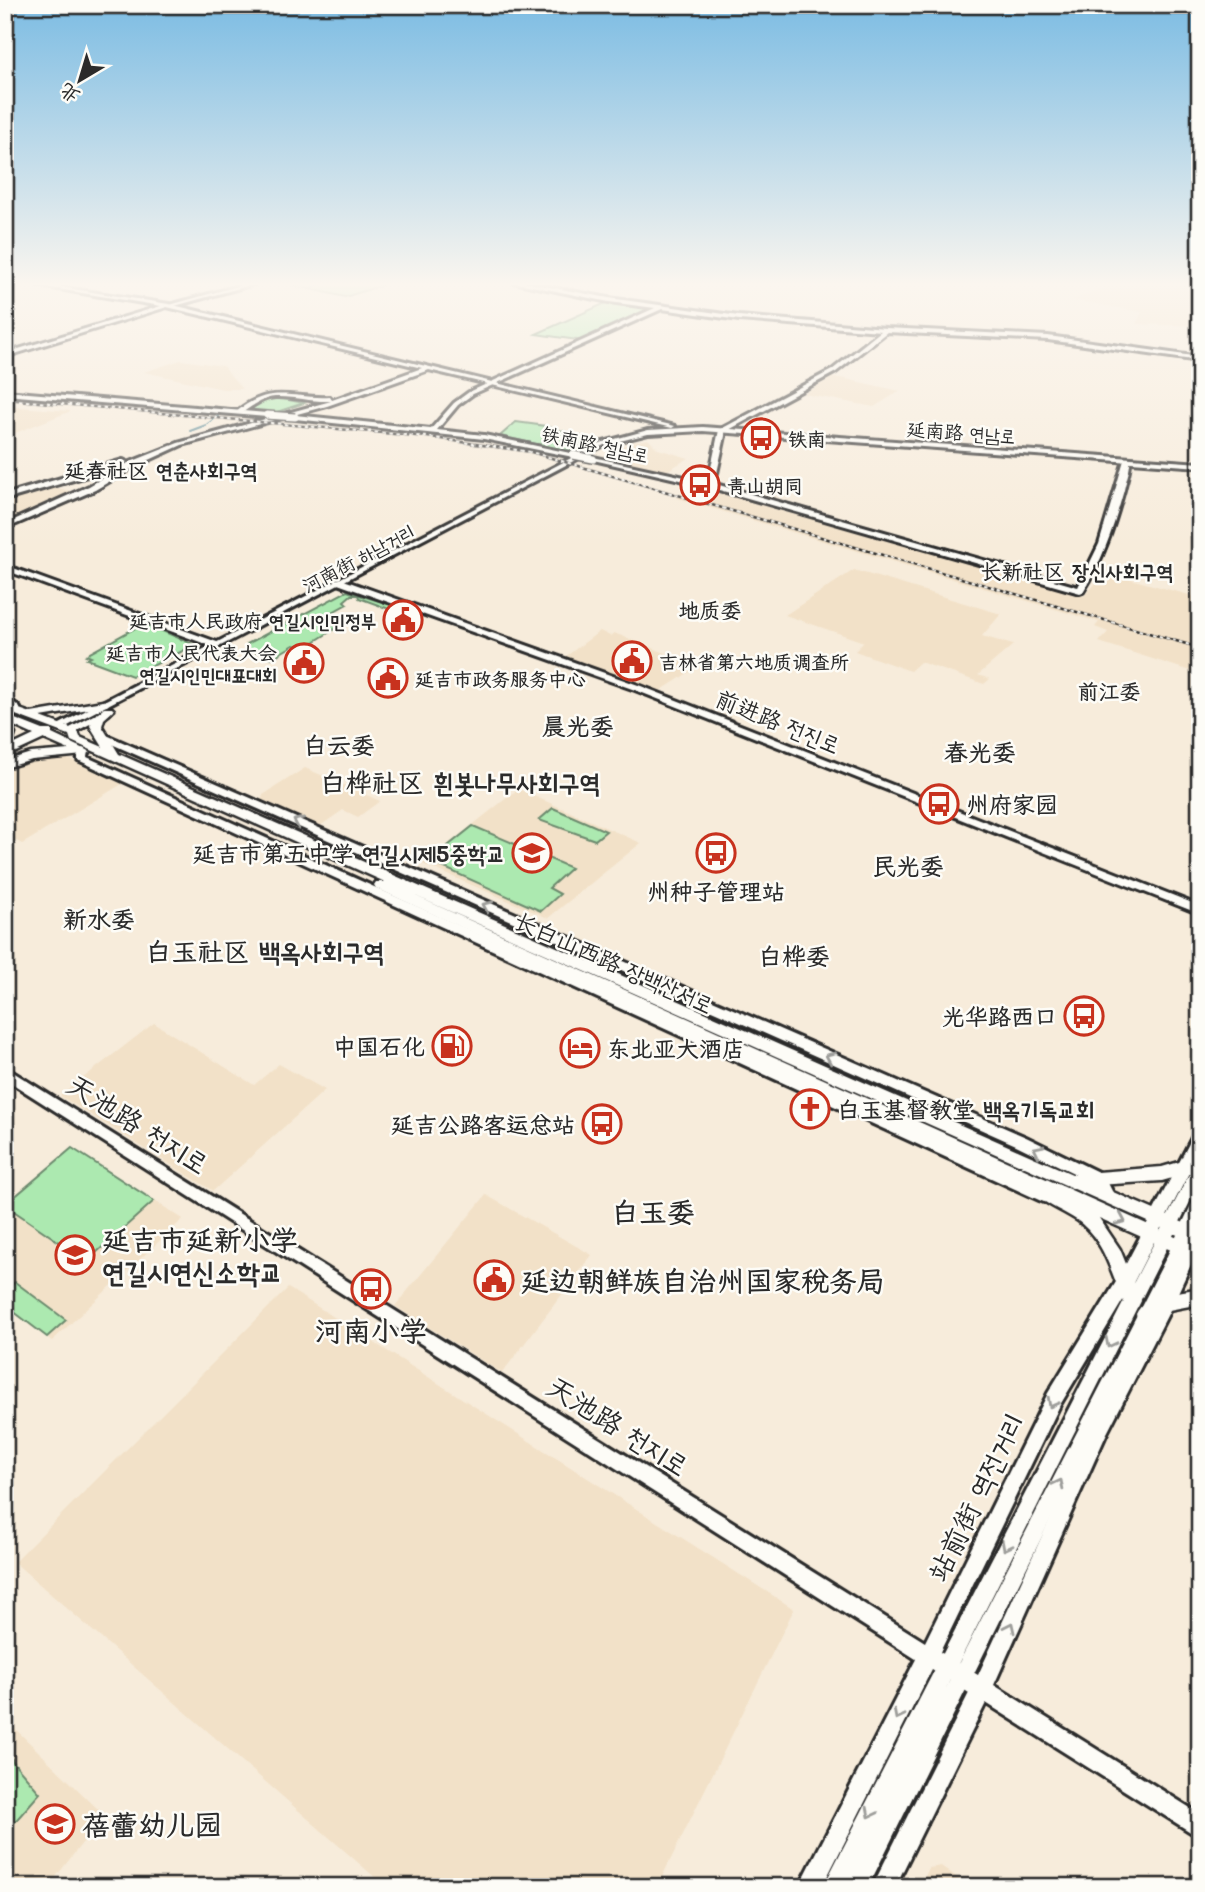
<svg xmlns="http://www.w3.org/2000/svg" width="1205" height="1892" viewBox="0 0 1205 1892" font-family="Mali,'LXGW WenKai TC','Poor Story',sans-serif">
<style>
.built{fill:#f2e1c8}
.green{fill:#ace9b0;stroke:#6c8a6e;stroke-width:2}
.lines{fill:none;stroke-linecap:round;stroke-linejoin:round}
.stream{stroke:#5b8995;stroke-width:2}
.tertiary-casing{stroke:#2b2b2b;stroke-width:6}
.secondary-casing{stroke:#2b2b2b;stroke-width:6}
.primary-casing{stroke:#2b2b2b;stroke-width:5}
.tertiary{fill:#fdfcf7;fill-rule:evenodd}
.secondary{fill:#fdfcf7;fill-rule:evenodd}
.primary{fill:#fdfcf7;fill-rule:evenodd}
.rail-casing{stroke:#2b2b2b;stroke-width:2.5}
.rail{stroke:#fdfcf7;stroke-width:2;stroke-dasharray:3.5;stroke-linecap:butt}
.tertiary-bridge-far1-casing{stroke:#2b2b2b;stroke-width:9;stroke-linecap:butt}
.tertiary-bridge-casing{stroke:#2b2b2b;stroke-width:10;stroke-linecap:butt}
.tertiary-bridge-far1{stroke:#fdfcf7;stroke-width:6}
.tertiary-bridge{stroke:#fdfcf7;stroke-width:7}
.oneway{stroke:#9e9e9b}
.labels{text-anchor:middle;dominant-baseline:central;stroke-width:5;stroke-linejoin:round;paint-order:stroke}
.far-street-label{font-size:19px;fill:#2b2b2b;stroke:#fdfcf7}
.far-poi-label{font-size:19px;font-weight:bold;fill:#2b2b2b;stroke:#fdfcf7;text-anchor:start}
.far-quarter-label{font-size:21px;font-weight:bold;fill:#2b2b2b;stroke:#fdfcf7}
.far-neighbourhood-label{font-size:21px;font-weight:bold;fill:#2b2b2b;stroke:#fdfcf7}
.street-label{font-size:23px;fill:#2b2b2b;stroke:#fdfcf7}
.poi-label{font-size:23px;font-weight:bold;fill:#2b2b2b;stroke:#fdfcf7;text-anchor:end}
.neighbourhood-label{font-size:24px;font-weight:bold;fill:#2b2b2b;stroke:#fdfcf7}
.quarter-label{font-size:26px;font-weight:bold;fill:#2b2b2b;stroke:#fdfcf7}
.near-street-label{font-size:28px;fill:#2b2b2b;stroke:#fdfcf7}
.near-neighbourhood-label{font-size:28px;font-weight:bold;fill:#2b2b2b;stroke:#fdfcf7}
.near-poi-label{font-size:28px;font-weight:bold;fill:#2b2b2b;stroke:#fdfcf7;text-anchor:start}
</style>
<rect width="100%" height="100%" fill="#f7ecdb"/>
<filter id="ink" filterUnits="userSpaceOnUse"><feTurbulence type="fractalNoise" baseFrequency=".0143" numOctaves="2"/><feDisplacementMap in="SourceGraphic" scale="14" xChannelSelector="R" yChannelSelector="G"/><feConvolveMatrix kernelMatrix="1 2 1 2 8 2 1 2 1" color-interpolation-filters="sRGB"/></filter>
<g filter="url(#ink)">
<g class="built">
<path d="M 1119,282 L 1200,282 L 1200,326 L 1136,324 L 1142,312 L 1073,300 Z"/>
<path d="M 181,360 L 223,366 L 242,389 L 223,389 L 144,372 Z"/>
<path d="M 831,378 L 841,378 L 900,391 L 874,407 L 804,394 Z"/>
<path d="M 5,406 L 71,411 L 5,437 Z"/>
<path d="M 648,439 L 658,449 L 689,458 L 663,473 L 605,461 L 615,450 L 629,443 Z"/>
<path d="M 50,486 L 77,493 L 5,525 L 5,502 Z"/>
<path d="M 696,487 L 1084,596 L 1104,575 L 1116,575 L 1200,598 L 1200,674 L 1099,642 L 1108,632 L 1095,627 L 1099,622 L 677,498 Z"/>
<path d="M 854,570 L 1001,614 L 982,636 L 1013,645 L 978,675 L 990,679 L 984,684 L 920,662 L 910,671 L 855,651 L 864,642 L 785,615 Z"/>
<path d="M 600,631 L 610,636 L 614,633 L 699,666 L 660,691 L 565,657 Z"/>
<path d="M 66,758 L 127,781 L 22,844 L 5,835 L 5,772 L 26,763 Z"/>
<path d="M 305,768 L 380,801 L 358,817 L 343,810 L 317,828 L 261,803 L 263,795 Z"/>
<path d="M 518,789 L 641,843 L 548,918 L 423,864 Z"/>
<path d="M 154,1023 L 254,1085 L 279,1064 L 325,1090 L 213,1191 L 60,1096 Z"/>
<path d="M 72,1148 L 183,1219 L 52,1341 L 5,1305 L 5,1203 Z"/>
<path d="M 486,1195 L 592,1255 L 502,1373 L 395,1306 Z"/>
<path d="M 288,1288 L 794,1609 L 657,1887 L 386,1887 L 14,1562 Z"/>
<path d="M 5,1719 L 104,1815 L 48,1887 L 5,1887 Z"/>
<path d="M 941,1866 L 970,1887 L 920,1887 L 929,1868 Z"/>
</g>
<g class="green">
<path d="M 281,282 L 392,282 L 345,297 Z"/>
<path d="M 608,302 L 646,308 L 646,311 L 584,341 L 536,334 Z"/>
<path d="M 273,397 L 304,403 L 274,413 L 251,410 L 263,399 Z"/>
<path d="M 516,422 L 546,426 L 593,440 L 568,451 L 500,436 Z"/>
<path d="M 347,591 L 398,607 L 389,609 L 359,598 L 358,595 L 351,595 L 344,601 L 347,604 L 320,619 L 338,627 L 304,648 L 294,645 L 272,658 L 249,649 L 247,644 Z"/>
<path d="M 144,623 L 195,645 L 132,676 L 87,659 L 91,657 L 86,655 Z"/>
<path d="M 553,808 L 606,831 L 595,840 L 539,820 Z"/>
<path d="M 473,826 L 571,868 L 549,888 L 560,894 L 541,911 L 429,861 Z"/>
<path d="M 72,1148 L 154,1201 L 87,1261 L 5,1205 Z"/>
<path d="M 15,1282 L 66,1320 L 47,1337 L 5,1305 L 5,1291 Z"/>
<path d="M 5,1747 L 14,1763 L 40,1793 L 5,1833 Z"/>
</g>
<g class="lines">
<g class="stream">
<path d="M 309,289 L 325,282"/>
<path d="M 190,431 L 206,425 L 229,408"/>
</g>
<g class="tertiary-casing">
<g id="tertiary">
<path d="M 252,282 L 261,282 L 171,307 L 166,306 Z"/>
<path d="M 513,282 L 523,282 L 609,298 L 739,316 L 886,328 L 1048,336 L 1200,357 L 1200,361 L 1048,340 L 887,332 L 836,372 L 725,432 L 725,436 L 717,473 L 705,481 L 1078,587 L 1099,544 L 1124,460 L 1130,459 C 1131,468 1126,480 1124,490 C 1114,526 1103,560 1083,592 L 1080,593 L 698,484 L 589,459 L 593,457 L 698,480 L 710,472 L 719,430 L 832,370 L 881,331 L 739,320 L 662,309 L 473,394 L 458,405 L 437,430 L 484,435 L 575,454 L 575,456 L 573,457 L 484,439 L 295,419 L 292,417 L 295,415 L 431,429 L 454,403 L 469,392 L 655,308 L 609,302 Z"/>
<path d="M 5,391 L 267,413 L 270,415 L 267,417 L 5,395 Z"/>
<path d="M 5,565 L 217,642 L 219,644 L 217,646 L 211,646 L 5,570 Z"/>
<path d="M 335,579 L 341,579 L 641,686 L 1200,906 L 1200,914 L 635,690 L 335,583 Z"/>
<path d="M 5,694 L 20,708 L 20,712 L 14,712 L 5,703 Z"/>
<path d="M 102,733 L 1026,1137 L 1104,1175 L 1115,1197 L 1113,1201 L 1108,1203 L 1103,1201 L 1094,1183 L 1016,1145 L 98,738 L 98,734 Z"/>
<path d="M 83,748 L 88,751 L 87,757 L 129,776 L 1049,1192 L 1051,1196 L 1049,1200 L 1044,1202 L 1039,1200 L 121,780 L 78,760 L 78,751 Z"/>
<path d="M 5,1067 L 925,1642 L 1048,1393 L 1119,1277 L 1195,1132 L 1200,1131 L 1200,1151 L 1131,1287 L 1060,1405 L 940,1652 L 978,1675 L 1094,1423 L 1159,1298 L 1195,1223 L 1200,1222 L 1200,1245 L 1171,1308 L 1106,1435 L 994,1685 L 1200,1814 L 1200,1838 L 986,1703 L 895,1887 L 872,1887 L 969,1693 L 932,1669 L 822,1887 L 799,1887 L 916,1659 L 5,1079 Z"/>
</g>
</g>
<g class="secondary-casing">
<g id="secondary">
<path d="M 16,282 L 28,282 L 169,304 L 675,426 L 672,428 L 429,370 L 327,406 L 182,445 L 134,467 L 95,490 L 5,529 L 5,524 L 89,486 L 128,463 L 178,443 L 331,401 C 312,402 293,396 275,397 C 262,398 251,407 240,414 L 235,413 C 270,383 290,399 330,397 L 332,400 L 422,368 L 167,307 L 5,357 L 5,353 L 161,306 Z"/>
<path d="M 703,427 L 1200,463 L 1200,467 L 703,431 L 648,434 L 604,445 L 62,729 L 59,730 L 54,727 L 600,443 L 648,430 Z"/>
<path d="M 123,460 L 127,462 L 125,463 L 111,469 L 5,500 L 5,495 L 17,491 Z"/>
<path d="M 106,709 L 111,712 L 109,714 L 73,733 L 65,733 L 64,731 Z"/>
<path d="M 1200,1161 L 1200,1182 L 945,1690 L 1165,1260 L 1195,1197 L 1200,1195 L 1200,1218 L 868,1887 L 823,1887 L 1195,1163 Z"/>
</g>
</g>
<g class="primary-casing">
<g id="primary">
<path d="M 103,701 L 109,704 L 107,706 L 41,717 L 78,731 L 80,737 L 103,747 L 90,726 L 95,716 L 104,708 L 112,708 L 114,710 L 104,719 L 102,726 L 119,754 L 1072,1174 L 1162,1167 L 1200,1156 L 1200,1170 L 1162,1181 L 1097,1185 L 1200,1230 L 1200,1245 L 409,893 L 1200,1248 L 1200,1263 L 1099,1218 L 1120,1249 L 1141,1301 L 1138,1307 L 1132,1309 L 1126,1307 C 1112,1277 1106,1242 1078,1221 C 1065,1212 1049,1206 1036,1196 L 1030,1192 L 1028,1186 L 376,888 L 374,885 L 376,882 L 385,882 L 71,741 L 69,735 L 5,711 L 5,704 L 31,713 Z"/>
<path d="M 5,715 L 43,730 L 52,730 L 52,734 L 90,752 L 84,755 L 32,760 L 5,768 L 5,761 L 31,753 L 69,750 L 44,739 L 5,757 ZM 12,725 L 34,735 L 11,746 L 15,734 Z"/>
<path d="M 1200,1288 L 1200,1304 L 1169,1310 L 1145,1322 L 1138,1320 L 1136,1314 C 1145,1294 1181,1292 1200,1288 Z"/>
</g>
</g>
<use href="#tertiary" class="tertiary"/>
<use href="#secondary" class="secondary"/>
<use href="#primary" class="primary"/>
<g class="rail-casing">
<path id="rail" d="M 5,399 L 427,437 L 531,452 L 1200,648"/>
</g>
<use href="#rail" class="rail"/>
<g class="tertiary-bridge-far1-casing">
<path id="tertiary-bridge-far1" d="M 267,415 L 278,416"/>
</g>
<g class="tertiary-bridge-casing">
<g id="tertiary-bridge">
<path d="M 267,415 L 295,417"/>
<path d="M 573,455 L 593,459"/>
</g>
</g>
<use href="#tertiary-bridge-far1" class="tertiary-bridge-far1"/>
<use href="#tertiary-bridge" class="tertiary-bridge"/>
</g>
<defs><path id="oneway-chevron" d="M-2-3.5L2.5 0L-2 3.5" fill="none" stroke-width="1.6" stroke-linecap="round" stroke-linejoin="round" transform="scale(1.75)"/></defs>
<g class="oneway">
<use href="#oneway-chevron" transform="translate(298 822) rotate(-156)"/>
<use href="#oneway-chevron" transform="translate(487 906) rotate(-156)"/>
<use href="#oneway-chevron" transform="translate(830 1057) rotate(-156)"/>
<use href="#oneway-chevron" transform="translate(1038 1150) rotate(-154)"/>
<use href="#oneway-chevron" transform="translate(1121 1220) rotate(24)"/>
<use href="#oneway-chevron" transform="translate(1110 1343) rotate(117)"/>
<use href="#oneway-chevron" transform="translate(1052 1403) rotate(118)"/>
<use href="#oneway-chevron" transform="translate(1059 1484) rotate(-63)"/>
<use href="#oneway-chevron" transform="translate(1006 1546) rotate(117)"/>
<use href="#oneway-chevron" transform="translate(1010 1627) rotate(-65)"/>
<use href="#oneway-chevron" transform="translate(898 1715) rotate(117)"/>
<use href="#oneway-chevron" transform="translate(871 1813) rotate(117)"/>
</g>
</g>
<linearGradient id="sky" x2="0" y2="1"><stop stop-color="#7cbce3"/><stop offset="0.52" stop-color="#fbf6ef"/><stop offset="1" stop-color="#fbf6ef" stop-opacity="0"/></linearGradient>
<rect width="1205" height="547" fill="url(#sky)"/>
<defs>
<g id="bus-ring" transform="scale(2.0125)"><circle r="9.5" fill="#fdfcf7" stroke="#c8321e" stroke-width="1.5"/><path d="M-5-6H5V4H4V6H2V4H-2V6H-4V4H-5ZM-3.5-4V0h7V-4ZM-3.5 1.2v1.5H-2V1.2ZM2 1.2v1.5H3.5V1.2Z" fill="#c8321e"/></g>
<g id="civic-ring" transform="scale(2.0125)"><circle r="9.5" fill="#fdfcf7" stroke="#c8321e" stroke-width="1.5"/><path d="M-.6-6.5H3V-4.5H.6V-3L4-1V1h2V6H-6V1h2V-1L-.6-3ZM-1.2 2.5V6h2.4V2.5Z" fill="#c8321e"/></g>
<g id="school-ring" transform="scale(2.0125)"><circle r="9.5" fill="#fdfcf7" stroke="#c8321e" stroke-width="1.5"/><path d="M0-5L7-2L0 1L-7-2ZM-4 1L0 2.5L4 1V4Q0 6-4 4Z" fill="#c8321e"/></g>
<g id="fuel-ring" transform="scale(2.0125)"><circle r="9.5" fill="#fdfcf7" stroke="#c8321e" stroke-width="1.5"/><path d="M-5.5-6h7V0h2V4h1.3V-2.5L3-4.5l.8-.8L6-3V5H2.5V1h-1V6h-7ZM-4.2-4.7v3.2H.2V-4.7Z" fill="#c8321e"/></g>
<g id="hotel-ring" transform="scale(2.0125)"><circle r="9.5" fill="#fdfcf7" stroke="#c8321e" stroke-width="1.5"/><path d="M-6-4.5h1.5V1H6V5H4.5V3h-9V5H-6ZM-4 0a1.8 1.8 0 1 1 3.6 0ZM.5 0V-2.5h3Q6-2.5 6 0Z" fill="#c8321e"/></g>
<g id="church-ring" transform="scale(2.0125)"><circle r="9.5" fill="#fdfcf7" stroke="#c8321e" stroke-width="1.5"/><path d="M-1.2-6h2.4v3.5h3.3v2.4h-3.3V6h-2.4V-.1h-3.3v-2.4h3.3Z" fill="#c8321e"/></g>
</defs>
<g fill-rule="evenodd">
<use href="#bus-ring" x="761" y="438"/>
<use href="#bus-ring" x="700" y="485"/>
<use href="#civic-ring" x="403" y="620"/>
<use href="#civic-ring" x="632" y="661"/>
<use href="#civic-ring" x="304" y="663"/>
<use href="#civic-ring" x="388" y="678"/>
<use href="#bus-ring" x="939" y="804"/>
<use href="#school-ring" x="532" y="853"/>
<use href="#bus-ring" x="716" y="853"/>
<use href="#bus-ring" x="1084" y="1016"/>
<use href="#fuel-ring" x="452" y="1046"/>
<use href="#hotel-ring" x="580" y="1048"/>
<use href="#church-ring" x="810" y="1109"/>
<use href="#bus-ring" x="602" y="1124"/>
<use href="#school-ring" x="75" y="1255"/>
<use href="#civic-ring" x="494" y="1280"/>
<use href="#bus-ring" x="371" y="1289"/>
<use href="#school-ring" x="55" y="1824"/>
</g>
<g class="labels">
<g class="far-street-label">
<text transform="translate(961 432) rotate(4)">延南路 연남로</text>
<text transform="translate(595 444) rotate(12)">铁南路 철남로</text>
<text transform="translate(358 558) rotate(-28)">河南街 하남거리</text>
</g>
<g class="far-poi-label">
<text x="788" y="438">铁南</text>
<text x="727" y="485">青山胡同</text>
<text x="376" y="620" text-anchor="end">延吉市人民政府 연길시인민정부</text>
<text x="277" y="652" text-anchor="end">延吉市人民代表大会<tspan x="277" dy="22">연길시인민대표대회</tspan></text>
<text x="659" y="661">吉林省第六地质调查所</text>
<text x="415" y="678">延吉市政务服务中心</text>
</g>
<g class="far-quarter-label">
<text x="161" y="469">延春社区 연춘사회구역</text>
<text x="1077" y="570">长新社区 장신사회구역</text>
</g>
<g class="far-neighbourhood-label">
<text x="710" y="609">地质委</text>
<text x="1109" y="690">前江委</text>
</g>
<g class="street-label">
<text transform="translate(778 721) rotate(22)">前进路 전진로</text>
<text transform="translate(614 962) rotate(24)">长白山西路 장백산서로</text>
</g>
<g class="poi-label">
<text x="966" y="804" text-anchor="start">州府家园</text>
<text x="505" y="853">延吉市第五中学 연길시제5중학교</text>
<text x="716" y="891" text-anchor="middle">州种子管理站</text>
<text x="1057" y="1016">光华路西口</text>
<text x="425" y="1046">中国石化</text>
<text x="607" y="1048" text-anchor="start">东北亚大酒店</text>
<text x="837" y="1109" text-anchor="start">白玉基督教堂 백옥기독교회</text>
<text x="575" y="1124">延吉公路客运总站</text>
</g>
<g class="neighbourhood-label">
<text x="578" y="725">晨光委</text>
<text x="339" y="744">白云委</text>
<text x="980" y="751">春光委</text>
<text x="908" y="865">民光委</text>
<text x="99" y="918">新水委</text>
<text x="794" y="955">白桦委</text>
</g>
<g class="quarter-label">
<text x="460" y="782">白桦社区 흰봇나무사회구역</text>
<text x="265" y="951">白玉社区 백옥사회구역</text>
</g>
<g class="near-street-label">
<text transform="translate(138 1123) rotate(32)">天池路 천지로</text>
<text transform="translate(618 1425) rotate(32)">天池路 천지로</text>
<text transform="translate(975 1497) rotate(-64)">站前街 역전거리</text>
</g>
<g class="near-neighbourhood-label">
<text x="653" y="1211">白玉委</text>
</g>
<g class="near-poi-label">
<text x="102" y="1239">延吉市延新小学<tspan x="102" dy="32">연길시연신소학교</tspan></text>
<text x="521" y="1280">延边朝鲜族自治州国家税务局</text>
<text x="371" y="1330" text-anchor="middle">河南小学</text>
<text x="82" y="1824">蓓蕾幼儿园</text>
</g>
</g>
<rect width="1205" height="1892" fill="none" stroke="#fdfcf7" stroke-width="28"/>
<rect x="14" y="14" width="1177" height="1864" fill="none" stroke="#2b2b2b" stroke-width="2.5" filter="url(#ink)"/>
<g transform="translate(80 80) rotate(218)" stroke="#fdfcf7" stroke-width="5" paint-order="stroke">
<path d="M0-5L12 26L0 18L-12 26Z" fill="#2b2b2b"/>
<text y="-10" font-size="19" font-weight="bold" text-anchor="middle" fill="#2b2b2b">北</text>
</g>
</svg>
